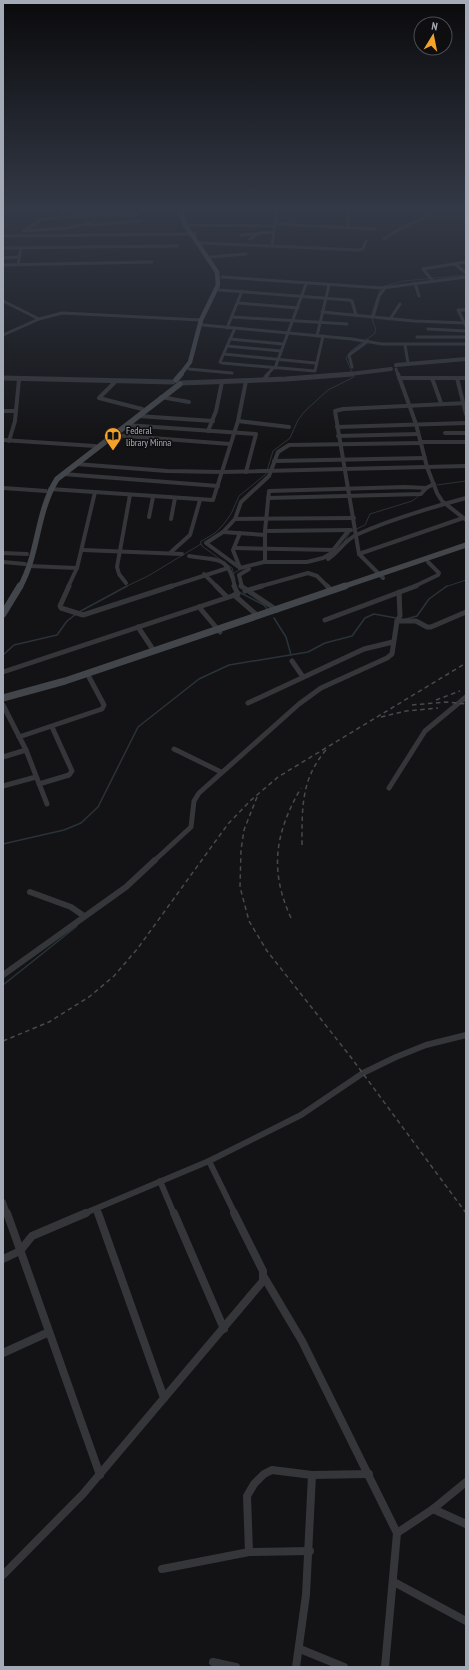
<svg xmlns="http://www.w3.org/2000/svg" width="469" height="1670" viewBox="0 0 469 1670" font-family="'PT Sans Narrow',sans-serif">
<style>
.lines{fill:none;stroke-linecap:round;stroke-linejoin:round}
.stream-far1{stroke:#293339;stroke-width:1}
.stream{stroke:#293339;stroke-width:1.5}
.minor-far4{stroke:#34363a;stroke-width:3}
.minor-far3{stroke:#34363a;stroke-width:4}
.minor-far2{stroke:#34363a;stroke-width:5}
.minor-far1{stroke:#34363a;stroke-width:6}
.minor{stroke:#34363a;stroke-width:8}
.tertiary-far1{stroke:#34363a;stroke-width:4}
.tertiary{stroke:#34363a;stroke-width:5}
.secondary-far2{stroke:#42454a;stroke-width:4.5}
.secondary-far1{stroke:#42454a;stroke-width:5.5}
.secondary{stroke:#42454a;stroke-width:7}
.rail{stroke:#474a4f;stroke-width:1.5;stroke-dasharray:4.5 3.5;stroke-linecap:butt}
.labels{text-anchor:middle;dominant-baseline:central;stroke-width:3;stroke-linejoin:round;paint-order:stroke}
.far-poi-label{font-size:10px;fill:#a5abb6;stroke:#0e0e10;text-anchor:start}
</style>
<rect width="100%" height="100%" fill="#131315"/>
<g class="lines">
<g class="stream-far1">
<path d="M 437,485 L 466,481"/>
<path d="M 344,542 L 350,532 L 365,525 L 370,514 L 412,501 L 429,488"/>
<path d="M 234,573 L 241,569"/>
<path d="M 235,579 L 232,568 L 202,546 L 200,542 L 215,533 L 223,525 L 231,514 L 239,496 L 266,474 L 273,451 L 290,438 L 298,420 L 305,411 L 328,390 L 354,377 L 346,358 L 352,350 L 374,334 L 376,330 L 371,316 L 381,287 L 403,281 L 466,275"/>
<path d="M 125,587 L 148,576 L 201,544"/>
<path d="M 445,587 L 466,580"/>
</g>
<g class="stream">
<path d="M 239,592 L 264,605 L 268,610"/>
<path d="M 79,612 L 127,586"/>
<path d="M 274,618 L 286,637 L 291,655"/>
<path d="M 406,619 L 417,616 L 429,599 L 447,586"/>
<path d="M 3,655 L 14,645 L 57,635 L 67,621 L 76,614"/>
<path d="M 3,844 L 64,830 L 81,823 L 98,807 L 138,727 L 199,679 L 229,665 L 308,652 L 325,643 L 352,636 L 365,618 L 374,614 L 396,618"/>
<path d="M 3,985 L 77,926"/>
</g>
<g class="minor-far4">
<path d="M 183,211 L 277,211"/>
<path d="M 61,217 L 135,215 L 145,210"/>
<path d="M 433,218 L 466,217"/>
<path d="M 275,224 L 375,229"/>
<path d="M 89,225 L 141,221"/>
<path d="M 188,225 L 275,226"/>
<path d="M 347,228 L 349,210"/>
<path d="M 24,231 L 69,228 L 92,222 L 95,217"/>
<path d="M 24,231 L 42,219 L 61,217 L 66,210"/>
<path d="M 241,235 L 274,232"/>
<path d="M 3,236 L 195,234"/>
<path d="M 250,239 L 261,232"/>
<path d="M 384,239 L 400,229 L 440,210"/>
<path d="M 201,243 L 359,250 L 363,249 L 366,241"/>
<path d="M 272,246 L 277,210"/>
<path d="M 3,248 L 177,246"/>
<path d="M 211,257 L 246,254"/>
<path d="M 3,258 L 19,257"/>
<path d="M 455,264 L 466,273"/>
<path d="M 3,265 L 152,262"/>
<path d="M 18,265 L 21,247"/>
<path d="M 222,277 L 382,288 L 466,277"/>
<path d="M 432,280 L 423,269 L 466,262"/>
<path d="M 415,283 L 419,296"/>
<path d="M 219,290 L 349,300 L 352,301 L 356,315"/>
<path d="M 3,301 L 39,319"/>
<path d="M 238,303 L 298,308"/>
<path d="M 466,310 L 458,310 L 466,326"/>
<path d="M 322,312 L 414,321 L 466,323"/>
<path d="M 232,317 L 347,324"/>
<path d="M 373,317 L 379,296 L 385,288"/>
<path d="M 390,319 L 400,304"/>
<path d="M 203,325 L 352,339 L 382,344 L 466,344"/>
<path d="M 227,328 L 242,291"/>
<path d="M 235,328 L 220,362 L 222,363 L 315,371 L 323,336"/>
<path d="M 428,329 L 466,331"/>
<path d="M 3,335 L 39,319 L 62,313 L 201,320"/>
<path d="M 317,336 L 329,285"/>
<path d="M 417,337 L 466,337"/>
<path d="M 230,339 L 283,344"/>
<path d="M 405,345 L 408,363"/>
<path d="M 227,346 L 281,351"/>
<path d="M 224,354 L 315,363"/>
<path d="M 352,367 L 349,355 L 368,341"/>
<path d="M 275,368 L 306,284"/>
<path d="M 189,369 L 232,373"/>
<path d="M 396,369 L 398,375"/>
<path d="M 267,375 L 273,368"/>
</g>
<g class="minor-far3">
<path d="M 398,374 L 416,424 L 427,467 L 437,493 L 442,501 L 466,520"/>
<path d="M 265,378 L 268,374"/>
<path d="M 399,378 L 466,378"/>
<path d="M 432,378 L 441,403"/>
<path d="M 457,378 L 466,414"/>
<path d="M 116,381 L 99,398 L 142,409"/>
<path d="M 161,397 L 189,402"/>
<path d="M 3,411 L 15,411"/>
<path d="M 138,416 L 213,421"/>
<path d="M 238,421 L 289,427"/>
<path d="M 126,425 L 256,434 L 246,472"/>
<path d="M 337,427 L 466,423"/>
<path d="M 208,431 L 216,411 L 222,382"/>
<path d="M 445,433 L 466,433"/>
<path d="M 113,435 L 230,444"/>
<path d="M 338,436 L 418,434"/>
<path d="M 3,440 L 95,446"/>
<path d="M 9,441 L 15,421 L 19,379"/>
<path d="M 420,442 L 466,442"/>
<path d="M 274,461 L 425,458"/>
<path d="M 76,464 L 167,471 L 222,472 L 466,466"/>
<path d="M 63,474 L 218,486"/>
<path d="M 3,488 L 46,491"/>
<path d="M 50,489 L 213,500 L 238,421 L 246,381"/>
<path d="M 268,498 L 421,494 L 426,488"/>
<path d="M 149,517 L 153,497"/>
<path d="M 171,519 L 175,498"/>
<path d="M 235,519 L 354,518"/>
<path d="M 349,530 L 330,554 L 323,558 L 307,562 L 264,562 L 240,568 L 206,543 L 223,532 L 235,519 L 241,502 L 269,476 L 278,452 L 289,445 L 421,443"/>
<path d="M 265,531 L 351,530"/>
<path d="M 223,532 L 265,535"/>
<path d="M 240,533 L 233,550 L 240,568"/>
<path d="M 235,548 L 335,550"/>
<path d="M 83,550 L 182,554"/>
<path d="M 171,552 L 190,535 L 200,500"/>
<path d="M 3,553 L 27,554"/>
<path d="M 359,554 L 463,518"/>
<path d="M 189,556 C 217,561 228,554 235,587"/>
<path d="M 328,559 C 338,553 345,540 356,535 C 391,519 429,508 466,498"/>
<path d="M 3,562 L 25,564"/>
<path d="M 265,562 L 265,531 L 269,491 L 405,487 L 426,488 L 434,484"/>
<path d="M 29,566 L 77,568"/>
<path d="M 204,574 L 217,587"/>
<path d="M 383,578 L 359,554 L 335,411 L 343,409 L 466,403"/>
<path d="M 126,583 L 119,574 L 117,567 L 130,495"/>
<path d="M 68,587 L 77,568 L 95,492"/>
<path d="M 169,587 L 228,568"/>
<path d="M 242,587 L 239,575 L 249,569"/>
<path d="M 258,587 L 308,573 L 317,576 L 328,587"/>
<path d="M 413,587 L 438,575 L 439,573 L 428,562"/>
</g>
<g class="minor-far2">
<path d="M 69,586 L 60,606 L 61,608 L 83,615 L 172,586"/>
<path d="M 216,586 L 227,597"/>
<path d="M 241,586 L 277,610"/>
<path d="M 327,586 L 332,591"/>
<path d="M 245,591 L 262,586"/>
<path d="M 234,595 L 258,616"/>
<path d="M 199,607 L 220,632"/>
<path d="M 325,620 L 416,586"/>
<path d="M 397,621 L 416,621 L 427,627 L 431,627 L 466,612"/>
<path d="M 138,627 L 154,651"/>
<path d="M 292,661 L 303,677"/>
<path d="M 3,672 L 238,594 L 234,586"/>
<path d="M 248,703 L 364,649 L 393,642"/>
<path d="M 3,705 L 26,750 L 47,804"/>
<path d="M 19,737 L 102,709 L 104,705 L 89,677"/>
<path d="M 174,749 L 221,772"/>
<path d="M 3,757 L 26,750"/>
<path d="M 39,784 L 69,775 L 72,771 L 52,727"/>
<path d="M 3,786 L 36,777"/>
<path d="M 389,788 L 425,731 L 466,697"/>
<path d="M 154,861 L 191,827 L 194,801 L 199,793 L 299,704 L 321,688 L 387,658 L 392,654 L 397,621 L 400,616 L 399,592"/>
</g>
<g class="minor-far1">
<path d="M 30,892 L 71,907 L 84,916"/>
<path d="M 3,975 L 126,887 L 155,860"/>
<path d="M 209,1161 L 235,1214"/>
<path d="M 160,1181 L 174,1214"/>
<path d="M 3,1202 L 7,1214"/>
<path d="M 96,1209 L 98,1214"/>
<path d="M 83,1214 L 209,1161 L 301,1115 L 363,1073 L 396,1057 L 426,1045 L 466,1035"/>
</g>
<g class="minor">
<path d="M 7,1213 L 100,1475"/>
<path d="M 98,1213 L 164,1398"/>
<path d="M 174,1213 L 224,1329"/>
<path d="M 3,1259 L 20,1251 L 32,1236 L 86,1213"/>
<path d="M 264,1277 L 302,1341 L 397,1533 L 385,1667"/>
<path d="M 3,1353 L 49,1332"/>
<path d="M 433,1509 L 466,1524"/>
<path d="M 397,1533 L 433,1509 L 466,1482"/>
<path d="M 249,1552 L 247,1496 L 254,1484 L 264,1474 L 272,1470 L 312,1475 L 369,1474"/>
<path d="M 162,1569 L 249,1552 L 310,1551"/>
<path d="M 3,1575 L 83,1494 L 263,1281 L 263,1271 L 234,1213"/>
<path d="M 394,1582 L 466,1621"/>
<path d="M 300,1649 L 344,1667"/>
<path d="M 213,1662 L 236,1667"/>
<path d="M 296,1667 L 306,1595 L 312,1475"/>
</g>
<g class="tertiary-far1">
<path d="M 396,365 L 466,359"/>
<path d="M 342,375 L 391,369"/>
</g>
<g class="tertiary">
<path d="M 3,378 L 173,382"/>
<path d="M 181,383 L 286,379 L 352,374"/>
</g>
<path class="secondary-far2" d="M 180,375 L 190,362 L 201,320 L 218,285 L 217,272 L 184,223 L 181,210"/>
<g class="secondary-far1">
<path d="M 176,380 L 181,374"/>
<path d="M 20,587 C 39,553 36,513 57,479 L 180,384"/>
<path d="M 342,587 L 466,545"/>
</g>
<g class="secondary">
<path d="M 3,614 L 20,586"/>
<path d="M 3,698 L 65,681 L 345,586"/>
</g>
<g class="rail">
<path d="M 436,700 L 460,691"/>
<path d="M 412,705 L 446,702 L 466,704"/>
<path d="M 381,717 L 406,711 L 438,708"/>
<path d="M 257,797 L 244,830 L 241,850 L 240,887 L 249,921 L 267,951 L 350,1056 L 466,1213"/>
<path d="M 302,845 C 302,808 301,779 326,750"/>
<path d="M 291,918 C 269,870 275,833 301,788"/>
<path d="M 3,1041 L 49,1022 L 89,997 L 114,976 L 138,948 L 228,824 L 250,801 L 278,777 L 466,663"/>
</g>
</g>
<linearGradient id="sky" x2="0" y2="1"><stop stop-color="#0a0a0c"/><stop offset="0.47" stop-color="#333946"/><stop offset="1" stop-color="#333946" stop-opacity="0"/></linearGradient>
<rect width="469" height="444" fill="url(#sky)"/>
<defs>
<g id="library-pin" transform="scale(0.9)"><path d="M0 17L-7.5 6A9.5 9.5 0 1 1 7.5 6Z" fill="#f5a22b" stroke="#0e0e10"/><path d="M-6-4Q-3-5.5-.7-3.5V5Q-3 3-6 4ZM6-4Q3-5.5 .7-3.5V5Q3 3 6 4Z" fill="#111"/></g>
</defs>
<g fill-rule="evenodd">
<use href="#library-pin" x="113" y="436"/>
</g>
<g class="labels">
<g class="far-poi-label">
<text x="126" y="430">Federal<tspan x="126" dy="12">library Minna</tspan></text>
</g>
</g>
<rect width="469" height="1670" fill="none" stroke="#a5abb6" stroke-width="8"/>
<g transform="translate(433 36) rotate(10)"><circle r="19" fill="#0e0e10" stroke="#4a4d52"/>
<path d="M0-3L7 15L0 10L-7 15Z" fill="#f5a22b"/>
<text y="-6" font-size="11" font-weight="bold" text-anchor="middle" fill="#a5abb6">N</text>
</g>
</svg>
